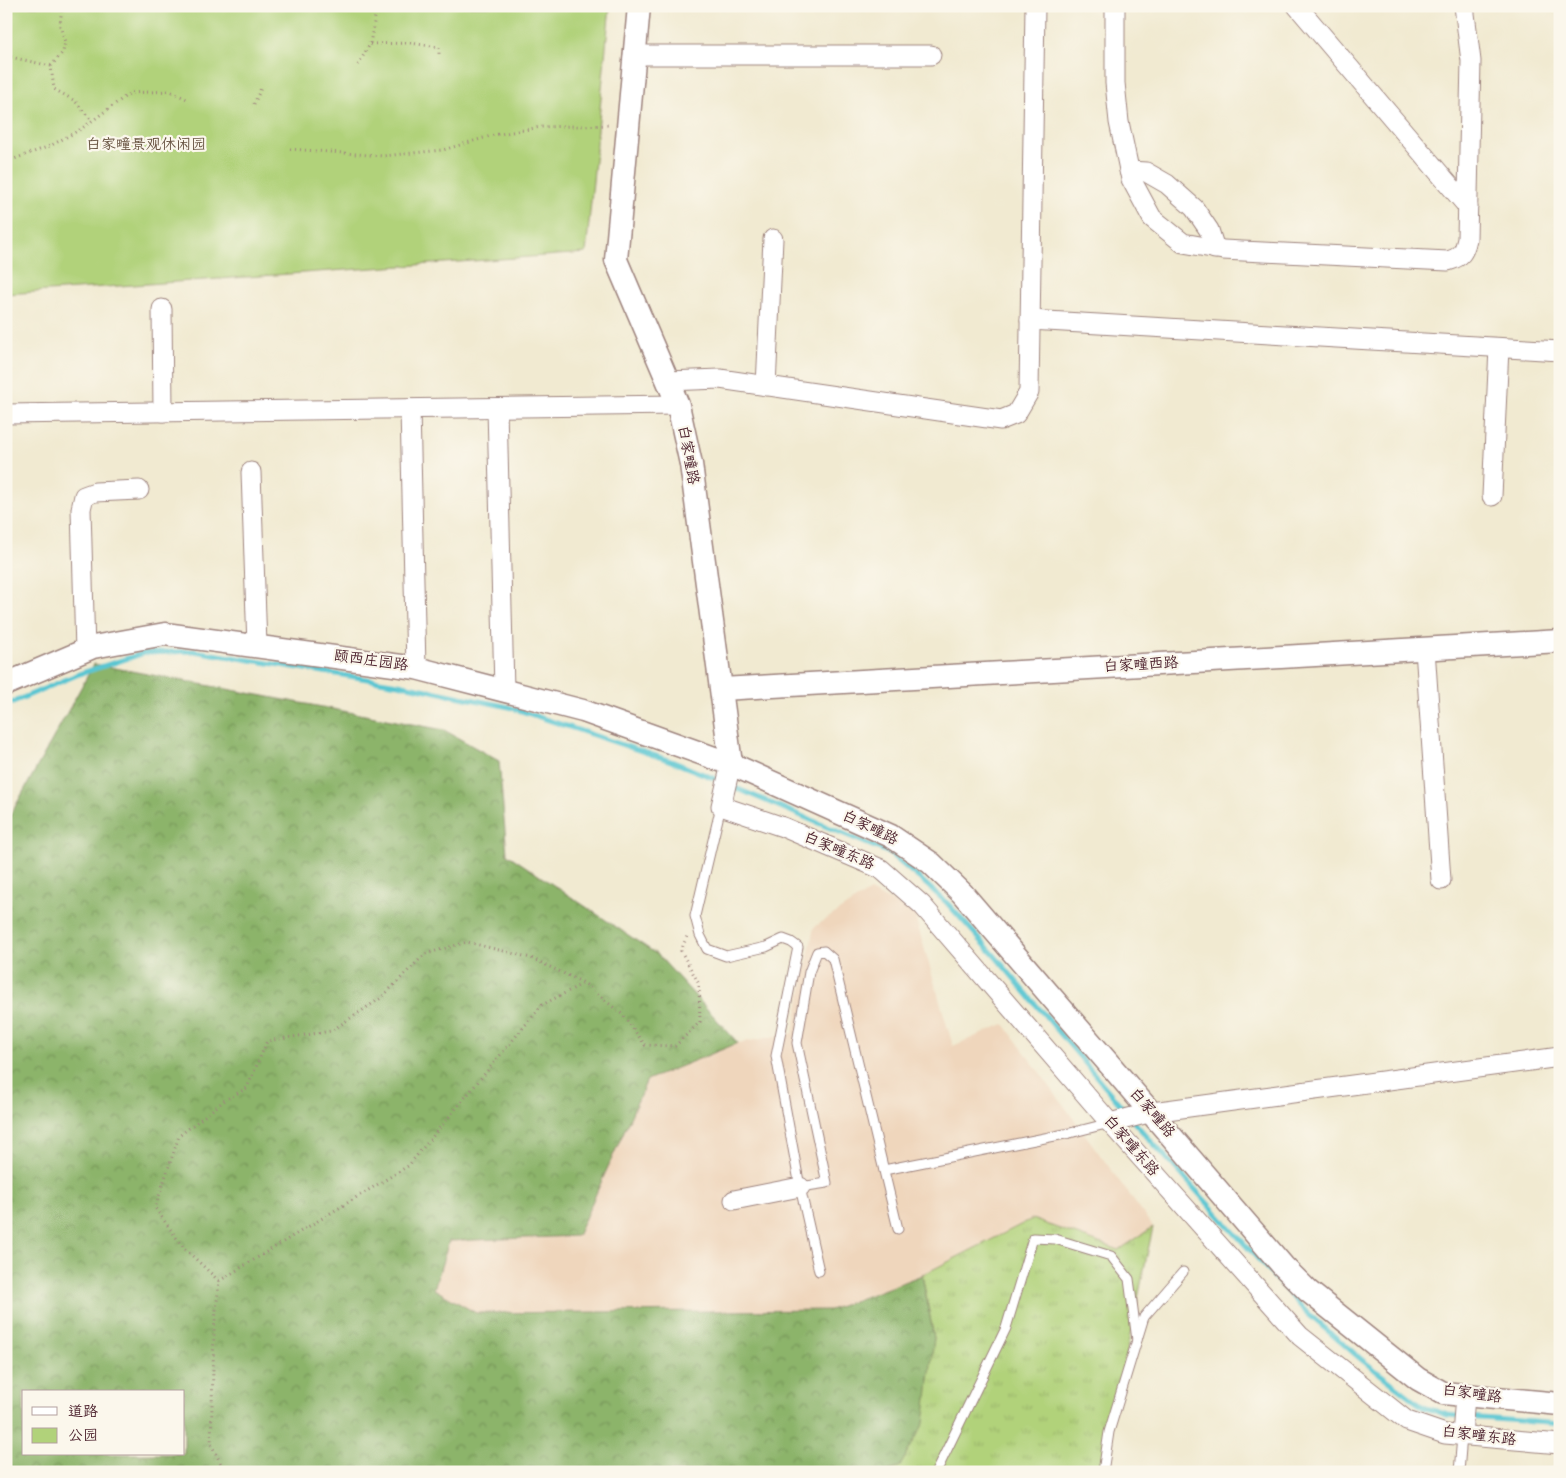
<svg xmlns="http://www.w3.org/2000/svg" width="1566" height="1478" viewBox="0 0 1566 1478" font-family="Kalam,'LXGW WenKai TC',sans-serif">
<style>
.built{fill:#efd6bc}
.grass{fill:url(#grass-tufts);stroke:#7e7852}
.forest{fill:url(#forest-crowns);stroke:#6b6a4a;fill-rule:evenodd}
.park{fill:#b1d27a;stroke:#7e7852}
.lines{fill:none;stroke-linecap:round;stroke-linejoin:round}
.stream{stroke:#5ac6d2;stroke-width:5}
.service-casing{stroke:#9e847e;stroke-width:11}
.minor-casing{stroke:#9e847e;stroke-width:21}
.tertiary-casing{stroke:#9e847e;stroke-width:25}
.path{stroke:#9e847e;stroke-width:3;stroke-dasharray:1 4;stroke-linecap:butt}
.service{stroke:#fff;stroke-width:9}
.minor{stroke:#fff;stroke-width:19}
.tertiary{stroke:#fff;stroke-width:22}
.labels{text-anchor:middle;dominant-baseline:central;stroke-width:4.5;stroke-linejoin:round;paint-order:stroke}
.park-label{font-size:15px;fill:#695543;stroke:#fbf7ec}
.street-label{font-size:15px;fill:#4a1f2b;stroke:#fbf7ec}
</style>
<defs>
<pattern id="grass-tufts" width="24" height="20" patternUnits="userSpaceOnUse" patternTransform="scale(1.25)"><rect width="24" height="20" fill="#b1d27a"/><path d="M3 7l-1-3M5 7V3M7 7l1-3M15 17l-1-3M17 17v-4M19 17l1-3" fill="none" stroke="#9ab46a"/></pattern>
<pattern id="forest-crowns" width="20" height="18" patternUnits="userSpaceOnUse" patternTransform="scale(1.25)"><rect width="20" height="18" fill="#8cb46a"/><path d="M2 6a3 3 0 1 1 6 0M12 15a3 3 0 1 1 6 0" fill="none" stroke="#749257"/></pattern>
</defs>
<rect width="100%" height="100%" fill="#fbf7ec"/>
<filter id="ink" filterUnits="userSpaceOnUse"><feTurbulence type="fractalNoise" baseFrequency=".02" numOctaves="2"/><feDisplacementMap in="SourceGraphic" scale="10" xChannelSelector="R" yChannelSelector="G"/><feConvolveMatrix kernelMatrix="1 2 1 2 8 2 1 2 1" color-interpolation-filters="sRGB"/></filter>
<filter id="wash" filterUnits="userSpaceOnUse"><feTurbulence type="fractalNoise" baseFrequency=".0096" numOctaves="4" result="noise"/><feDisplacementMap in="SourceGraphic" scale="20" xChannelSelector="R" yChannelSelector="G"/><feGaussianBlur stdDeviation="1.12" result="paint"/><feColorMatrix in="noise" values="0 0 0 0 0 0 0 0 0 0 0 0 0 0 0 0 0 1.4 0 .05"/><feComposite in="paint" operator="in"/></filter>
<g filter="url(#wash)">
<rect width="100%" height="100%" fill="#f1ead1"/>
<path class="built" d="M 870,891 L 914,913 L 953,1046 L 1004,1024 L 1153,1227 L 1119,1250 L 1031,1219 L 922,1275 L 830,1310 L 476,1313 L 434,1289 L 449,1241 L 577,1236 L 647,1080 L 738,1043 L 793,1033 L 814,927 Z"/>
<path class="grass" d="M 1032,1219 L 1119,1250 L 1153,1227 L 1101,1472 L 884,1472 L 899,1468 L 934,1338 L 922,1275 Z"/>
<path class="forest" d="M 94,664 L 444,730 L 499,761 L 507,854 L 658,955 L 738,1043 L 647,1080 L 577,1236 L 449,1241 L 434,1289 L 476,1313 L 830,1310 L 922,1275 L 934,1338 L 924,1423 L 899,1468 L 884,1472 L 6,1472 L 6,823 ZM 24,1392 L 184,1392 L 184,1454 L 24,1454 Z"/>
<path class="park" d="M 6,6 L 610,6 L 586,253 L 6,294 Z"/>
<g class="lines">
<g class="stream">
<path d="M 6,705 L 79,674 L 144,653 L 194,651 L 398,684 L 509,707 L 671,761 L 723,782"/>
<path d="M 731,786 L 889,853 L 919,878 L 947,903 L 995,956 L 1128,1114"/>
<path d="M 1133,1121 L 1307,1313 L 1362,1360 L 1423,1407 L 1448,1415 L 1459,1416"/>
<path d="M 1468,1417 L 1560,1424"/>
</g>
</g>
</g>
<g filter="url(#ink)">
<g class="lines">
<g class="service-casing">
<g id="service">
<path d="M 721,806 L 695,916 L 700,935 L 707,949 L 726,956 L 766,947 L 783,939 L 791,942 L 798,947 L 776,1056 L 800,1187 L 819,1271"/>
<path d="M 884,1170 L 1070,1133 L 1110,1123"/>
<path d="M 800,1187 L 827,1183 L 797,1043 L 809,972 L 817,952 L 824,951 L 833,959 L 898,1229"/>
<path d="M 936,1472 L 1006,1328 L 1033,1238 L 1055,1239 L 1111,1256 L 1129,1279 L 1137,1340"/>
<path d="M 1103,1472 L 1109,1432 L 1144,1317 L 1183,1272"/>
<path d="M 1459,1472 L 1462,1436"/>
</g>
</g>
<g class="minor-casing">
<g id="minor">
<path d="M 1115,6 L 1115,83 L 1119,122 L 1131,179 L 1152,218 L 1183,243 L 1223,250 L 1448,261 C 1461,257 1464,253 1467,239 L 1471,61 L 1464,6"/>
<path d="M 1297,6 L 1468,207"/>
<path d="M 635,55 L 931,55"/>
<path d="M 1129,171 L 1146,172 L 1167,184 L 1194,208 L 1209,230 L 1215,249"/>
<path d="M 162,309 L 163,412"/>
<path d="M 1030,320 L 1560,351"/>
<path d="M 668,381 L 720,379 L 1001,420 L 1016,414 L 1029,392 L 1035,6"/>
<path d="M 766,386 L 773,239"/>
<path d="M 497,408 L 504,689"/>
<path d="M 410,409 L 416,668"/>
<path d="M 6,414 L 678,405"/>
<path d="M 251,472 L 257,646"/>
<path d="M 1492,496 L 1499,348"/>
<path d="M 1425,649 L 1441,880"/>
<path d="M 85,651 L 81,509 L 84,496 L 95,492 L 139,490"/>
<path d="M 731,764 L 721,806 L 783,827 L 881,869 L 922,905 L 1110,1123 L 1300,1336 L 1407,1421 L 1445,1434 L 1560,1444"/>
<path d="M 1110,1123 L 1152,1112 L 1560,1057"/>
<path d="M 734,1200 L 800,1187"/>
<path d="M 1462,1436 L 1465,1395"/>
</g>
</g>
<g class="tertiary-casing">
<g id="tertiary">
<path d="M 639,6 L 616,260 L 678,405 L 691,464 L 731,764 L 891,836 L 931,863 L 962,893 L 1283,1266 L 1308,1291 L 1418,1379 L 1443,1393 L 1560,1404"/>
<path d="M 6,684 L 93,647 L 165,634 L 416,668 L 583,711 L 731,764"/>
<path d="M 722,689 L 1560,641"/>
</g>
</g>
<g class="path">
<path d="M 370,44 L 410,43 L 439,47 L 439,56"/>
<path d="M 6,56 L 51,66 L 54,89 L 75,101 L 92,121"/>
<path d="M 358,65 L 370,44 L 377,6"/>
<path d="M 51,66 L 63,52 L 65,42 L 60,26 L 62,6"/>
<path d="M 254,104 L 261,88"/>
<path d="M 290,149 L 383,156 L 443,150 L 494,135 L 541,127 L 611,125"/>
<path d="M 6,162 L 50,146 L 81,129 L 130,93 L 170,91 L 189,100"/>
<path d="M 219,1281 L 408,1166 L 542,1005 L 584,983"/>
<path d="M 225,1472 L 211,1444 L 214,1331 L 219,1281 L 184,1248 L 155,1208 L 179,1136 L 225,1100 L 247,1088 L 267,1041 L 331,1031 L 381,998 L 425,954 L 467,942 L 531,958 L 584,983 L 623,1015 L 645,1045 L 675,1046 L 700,1022 L 699,984 L 681,951 L 687,936"/>
</g>
<use href="#service" class="service"/>
<use href="#minor" class="minor"/>
<use href="#tertiary" class="tertiary"/>
</g>
</g>
<g class="labels">
<g class="park-label">
<text x="146" y="145">白家疃景观休闲园</text>
</g>
<g class="street-label">
<text transform="translate(688 455) rotate(80)">白家疃路</text>
<text transform="translate(371 661) rotate(8)">颐西庄园路</text>
<text transform="translate(1141 665) rotate(-3)">白家疃西路</text>
<text transform="translate(870 828) rotate(26)">白家疃路</text>
<text transform="translate(839 851) rotate(23)">白家疃东路</text>
<text transform="translate(1152 1113) rotate(49)">白家疃路</text>
<text transform="translate(1131 1146) rotate(49)">白家疃东路</text>
<text transform="translate(1472 1394) rotate(8)">白家疃路</text>
<text transform="translate(1479 1436) rotate(7)">白家疃东路</text>
</g>
</g>
<rect width="1566" height="1478" fill="none" stroke="#fbf7ec" stroke-width="25"/>
<rect x="22" y="1390" width="162" height="65" fill="#fbf7ec" stroke="#b4a19f"/>
<rect x="32" y="1407" width="25" height="8" fill="#ffffff" stroke="#b4a19f"/>
<text x="68" y="1416" font-size="15" fill="#4a1f2b">道路</text>
<rect x="32" y="1428" width="25" height="15" fill="#b1d27a" stroke="#b4a19f"/>
<text x="68" y="1440" font-size="15" fill="#4a1f2b">公园</text>
</svg>
